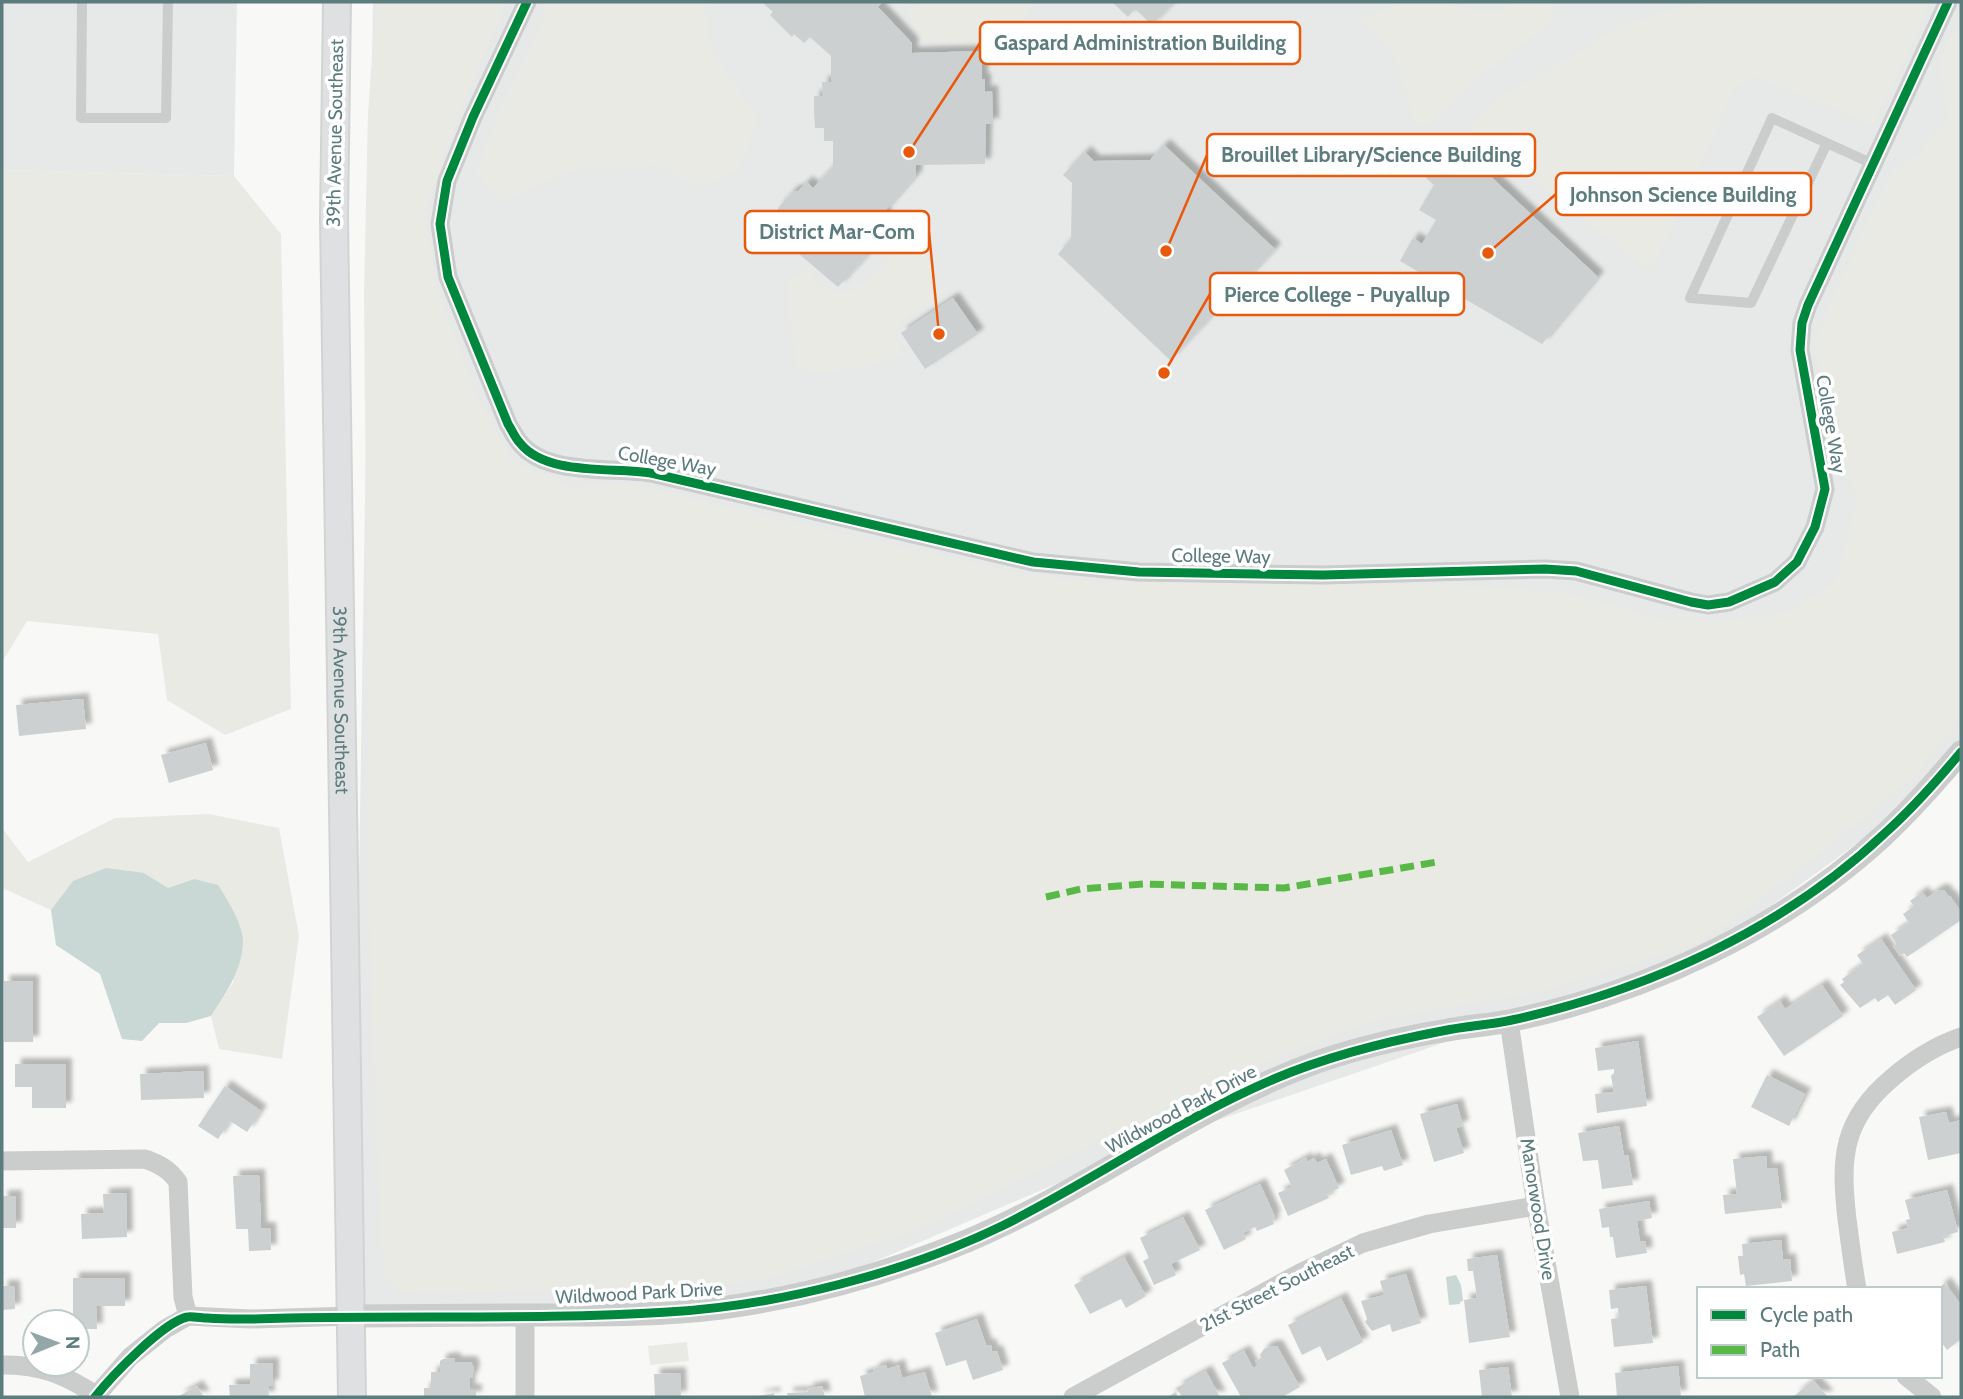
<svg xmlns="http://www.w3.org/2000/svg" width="1963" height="1399" viewBox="0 0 1963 1399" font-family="Cabin,sans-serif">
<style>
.built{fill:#e6e9e7}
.green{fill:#e9eae4}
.water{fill:#c9d7d5}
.building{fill:#cdd0d0;filter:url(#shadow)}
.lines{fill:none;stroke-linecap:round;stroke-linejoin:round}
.secondary-casing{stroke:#d2d4d4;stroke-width:30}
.service{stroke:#cacdcc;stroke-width:10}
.minor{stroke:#cacdcc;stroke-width:19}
.tertiary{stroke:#cacdcc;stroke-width:23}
.secondary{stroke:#dee0e1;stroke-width:26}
.quiet{stroke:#58b947;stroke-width:7;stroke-dasharray:14 7;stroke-linecap:butt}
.cycleway-casing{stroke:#fff;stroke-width:13}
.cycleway{stroke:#00873e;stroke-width:9}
.labels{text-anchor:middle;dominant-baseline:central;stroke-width:7;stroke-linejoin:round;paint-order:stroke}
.street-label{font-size:19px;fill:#5d7c7e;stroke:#fff}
.leader{fill:none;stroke:#e8590c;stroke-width:2.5}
.callout-dot{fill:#e8590c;stroke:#fff;stroke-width:2.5}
.callout{fill:#fff;stroke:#e8590c;stroke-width:2.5}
.callout-label{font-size:21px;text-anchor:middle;font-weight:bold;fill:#5d7c7e}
</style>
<defs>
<filter id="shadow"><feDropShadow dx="6" dy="-6" stdDeviation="2" flood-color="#0004"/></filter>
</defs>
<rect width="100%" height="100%" fill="#f8f8f7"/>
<g class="built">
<path d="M 2,2 L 237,2 L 234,176 L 2,170 Z"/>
<path d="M 373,2 L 1961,2 L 1961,744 L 1924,795 L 1706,953 L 1151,1143 L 806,1291 L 352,1316 Z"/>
</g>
<g class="green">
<path d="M 376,2 L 502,2 L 500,18 L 460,111 L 426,209 L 435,283 L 474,390 L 512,461 L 568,487 L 631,484 L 839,533 L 1024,574 L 1098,582 L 1207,581 L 1458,585 L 1560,592 L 1674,622 L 1725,621 L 1785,613 L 1835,582 L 1858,500 L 1831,422 L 1814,345 L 1831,301 L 1893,170 L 1918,155 L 1949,119 L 1939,61 L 1961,15 L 1961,717 L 1913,778 L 1795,873 L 1699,943 L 1542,991 L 1374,1020 L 1251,1068 L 914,1231 L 767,1279 L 677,1290 L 520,1291 L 424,1294 L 394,1289 L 383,1274 L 370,962 L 364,294 L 368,114 Z"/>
<path d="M 549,2 L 705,2 L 708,40 L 724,71 L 758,118 L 739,167 L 719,182 L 692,184 L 661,166 L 579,168 L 501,201 L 476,172 L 499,113 L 541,25 Z"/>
<path d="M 926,2 L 1028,2 L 1023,36 L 964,48 L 922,40 L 907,11 Z"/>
<path d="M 1405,2 L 1438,2 L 1475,11 L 1499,11 L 1515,2 L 1547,2 L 1557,19 L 1475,79 L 1437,117 L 1423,128 L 1415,121 L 1395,58 L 1381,40 L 1358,19 Z"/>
<path d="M 1712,2 L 1930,2 L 1874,125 L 1758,77 L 1735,87 L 1651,272 L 1466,127 L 1501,95 L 1562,62 L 1619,26 L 1677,8 Z"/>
<path d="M 2,170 L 234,176 L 281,234 L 291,709 L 225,735 L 167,700 L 158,634 L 27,621 L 2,662 Z"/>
<path d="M 908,232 L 930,260 L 944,297 L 901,321 L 894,334 L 903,354 L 872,366 L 815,373 L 796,365 L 790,320 L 789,281 L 805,267 L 824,289 L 851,292 L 873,274 Z"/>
<path d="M 209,814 L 279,828 L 299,936 L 282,1059 L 219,1049 L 211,1016 L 234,981 L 194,879 L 168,888 L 144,873 L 73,881 L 51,910 L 2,888 L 2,828 L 28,862 L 115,818 Z"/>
<path d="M 687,1342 L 689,1361 L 650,1365 L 648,1346 Z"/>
</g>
<g class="water">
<path d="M 106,868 L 144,873 L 168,888 L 194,879 L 218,885 C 227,899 242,923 243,940 C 243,969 226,993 211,1016 L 186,1023 L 159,1023 L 142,1041 L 122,1039 L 100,974 L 56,945 L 51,910 L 73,881 Z"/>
<path d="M 1456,1275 L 1461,1285 L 1463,1301 L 1460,1302 L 1460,1304 L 1449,1305 L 1446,1277 Z"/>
</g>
<g class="building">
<path d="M 766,2 L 883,2 L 878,7 L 912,43 L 912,53 L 982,51 L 982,80 L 985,79 L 985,92 L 992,91 L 993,124 L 986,124 L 985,164 L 916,165 L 916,176 L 883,213 L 895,225 L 838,287 L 799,254 L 788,244 L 790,242 L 770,223 L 778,214 L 778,208 L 793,191 L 798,191 L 807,182 L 813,188 L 833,167 L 833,141 L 824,141 L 824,128 L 815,128 L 814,112 L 814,96 L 823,96 L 822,82 L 831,82 L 831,56 L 810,37 L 804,43 L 794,34 L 792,37 L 770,15 L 773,12 L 764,4 Z"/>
<path d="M 1112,2 L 1174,2 L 1152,25 L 1135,9 L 1128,17 Z"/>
<path d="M 1456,144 L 1598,277 L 1542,344 L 1400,261 L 1413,238 L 1422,244 L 1436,220 L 1419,210 L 1434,185 L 1426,178 Z"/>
<path d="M 1164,145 L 1275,249 L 1170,360 L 1058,254 L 1071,239 L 1072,183 L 1063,175 L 1085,152 L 1094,161 L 1150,160 Z"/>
<path d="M 953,298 L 978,334 L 925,369 L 901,333 Z"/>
<path d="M 83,699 L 86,729 L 19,736 L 16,705 Z"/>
<path d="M 206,743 L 213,770 L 169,783 L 161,755 Z"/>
<path d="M 1938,890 L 1944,890 L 1949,897 L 1950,896 L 1961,912 L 1961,920 L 1907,957 L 1904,953 L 1900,956 L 1893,946 L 1896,944 L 1891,935 L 1909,923 L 1903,914 L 1914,906 L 1910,901 L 1922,892 L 1927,898 Z"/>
<path d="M 1881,939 L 1916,990 L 1895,1005 L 1888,995 L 1878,1002 L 1875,998 L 1860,1008 L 1840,985 L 1844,982 L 1842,979 L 1863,964 L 1857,955 Z"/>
<rect x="4" y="981" width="29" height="61"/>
<path d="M 1822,985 L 1843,1016 L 1784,1056 L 1757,1017 L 1780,1001 L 1785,1009 Z"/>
<path d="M 1638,1041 L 1647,1106 L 1597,1113 L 1595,1094 L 1614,1092 L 1611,1076 L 1614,1073 L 1614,1069 L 1598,1071 L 1595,1048 Z"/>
<path d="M 15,1064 L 66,1064 L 66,1108 L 32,1108 L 32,1087 L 15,1087 Z"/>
<path d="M 203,1071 L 204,1098 L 141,1100 L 140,1074 Z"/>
<path d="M 1767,1075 L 1805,1094 L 1789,1126 L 1751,1107 Z"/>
<path d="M 225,1086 L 261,1111 L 247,1132 L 230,1121 L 218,1139 L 198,1126 Z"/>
<path d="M 1457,1104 L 1463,1126 L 1456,1128 L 1464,1153 L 1434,1162 L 1420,1114 Z"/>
<path d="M 1946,1112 L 1949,1123 L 1961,1120 L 1961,1153 L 1928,1160 L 1919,1117 Z"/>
<path d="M 1619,1126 L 1624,1156 L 1628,1155 L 1633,1185 L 1602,1189 L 1598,1160 L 1583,1161 L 1578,1133 Z"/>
<path d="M 1391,1130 L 1403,1165 L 1384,1171 L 1382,1166 L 1351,1175 L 1342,1145 Z"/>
<path d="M 1766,1156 L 1767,1169 L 1777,1168 L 1782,1208 L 1725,1214 L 1723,1195 L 1737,1194 L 1733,1159 Z"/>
<path d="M 1306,1158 L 1307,1162 L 1314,1158 L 1317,1163 L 1326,1159 L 1339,1188 L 1327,1194 L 1329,1198 L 1288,1216 L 1278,1193 L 1292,1187 L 1284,1170 Z"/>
<path d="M 259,1175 L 261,1228 L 270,1228 L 271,1250 L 249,1251 L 248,1229 L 236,1229 L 233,1176 Z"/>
<path d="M 1260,1184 L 1275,1217 L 1272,1219 L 1274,1224 L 1257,1231 L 1255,1227 L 1243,1233 L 1246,1239 L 1224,1250 L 1205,1210 Z"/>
<path d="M 1947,1190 L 1958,1232 L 1943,1236 L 1945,1242 L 1897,1254 L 1892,1232 L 1908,1228 L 1906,1220 L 1910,1219 L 1905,1200 Z"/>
<path d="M 126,1193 L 127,1237 L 82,1239 L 81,1214 L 104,1213 L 103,1194 Z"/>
<rect x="2" y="1196" width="14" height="32"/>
<path d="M 1649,1201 L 1652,1218 L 1637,1221 L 1640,1242 L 1645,1241 L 1647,1253 L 1616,1258 L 1613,1237 L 1610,1237 L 1609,1227 L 1602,1228 L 1599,1209 Z"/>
<path d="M 1183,1217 L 1200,1250 L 1171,1264 L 1176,1275 L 1154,1285 L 1143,1261 L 1149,1258 L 1140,1238 Z"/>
<path d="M 1781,1240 L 1783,1260 L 1790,1259 L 1792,1281 L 1746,1286 L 1744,1274 L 1740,1275 L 1738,1256 L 1743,1256 L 1742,1244 Z"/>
<path d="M 1497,1255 L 1510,1337 L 1469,1343 L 1464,1300 L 1477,1298 L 1473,1271 L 1468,1271 L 1467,1259 Z"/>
<path d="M 1124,1257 L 1146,1296 L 1126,1308 L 1121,1299 L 1090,1314 L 1074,1285 Z"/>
<path d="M 1406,1274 L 1421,1323 L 1392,1332 L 1390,1324 L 1372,1331 L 1365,1322 L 1367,1319 L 1361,1301 L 1384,1295 L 1380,1281 Z"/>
<path d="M 73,1278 L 125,1278 L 125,1306 L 96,1306 L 97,1329 L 77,1329 L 77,1322 L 73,1322 Z"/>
<path d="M 1945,1283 L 1961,1305 L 1961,1339 L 1947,1350 L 1940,1340 L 1940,1289 L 1937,1289 Z"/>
<path d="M 2,1286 L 14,1286 L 15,1309 L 2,1310 Z"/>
<path d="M 1646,1286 L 1653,1343 L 1614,1347 L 1611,1319 L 1619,1318 L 1618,1308 L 1611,1309 L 1609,1290 Z"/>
<path d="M 1341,1298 L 1363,1342 L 1327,1361 L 1320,1346 L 1302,1355 L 1288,1325 Z"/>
<path d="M 977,1319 L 986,1345 L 991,1345 L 992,1352 L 997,1351 L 1003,1370 L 973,1380 L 966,1360 L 946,1366 L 935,1333 Z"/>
<path d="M 1270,1346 L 1277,1346 L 1300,1387 L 1282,1397 L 1241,1397 L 1222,1363 L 1244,1351 L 1253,1368 L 1258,1365 L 1255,1361 L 1261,1358 L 1260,1355 L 1264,1349 Z"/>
<path d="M 454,1358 L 455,1362 L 471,1362 L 474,1368 L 472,1378 L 470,1378 L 469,1390 L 476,1390 L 476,1397 L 424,1397 L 424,1388 L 431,1388 L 431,1372 L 440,1372 L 440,1361 L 443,1359 Z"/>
<path d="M 273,1363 L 273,1385 L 268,1386 L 269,1397 L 230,1397 L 229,1385 L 250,1384 L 250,1364 Z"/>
<path d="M 886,1365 L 887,1369 L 899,1365 L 902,1378 L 925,1372 L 932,1397 L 865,1397 L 860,1376 L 874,1372 L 873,1369 Z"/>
<path d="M 1678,1366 L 1681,1396 L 1617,1397 L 1615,1373 Z"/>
<path d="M 1508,1367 L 1512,1397 L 1482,1397 L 1479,1370 Z"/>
<path d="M 1206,1371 L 1220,1397 L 1167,1397 L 1176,1392 L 1178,1397 L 1181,1395 L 1176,1388 Z"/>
<path d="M 680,1373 L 681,1397 L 655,1397 L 654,1374 Z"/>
<path d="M 1813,1380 L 1828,1397 L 1793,1397 Z"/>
<path d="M 197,1386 L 204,1397 L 177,1397 Z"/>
<path d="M 822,1386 L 825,1397 L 788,1397 L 787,1393 L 808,1392 L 807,1389 Z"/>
<path d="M 774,1393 L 775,1397 L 758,1397 L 758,1396 Z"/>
</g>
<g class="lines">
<g class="secondary-casing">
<g id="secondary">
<path id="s1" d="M 337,2 L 334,219 L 352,1397"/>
</g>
</g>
<g class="service">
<path d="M 82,2 L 81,118 L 166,118 L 168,2"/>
<path d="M 1827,143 L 1751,303 L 1690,298 L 1772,118 L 1873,164"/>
</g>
<g class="minor">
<path d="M 527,2 L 473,117 L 447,181 L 440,224 L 448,277 L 508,424 C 512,430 515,438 520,443 C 546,476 612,467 651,473 L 1033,562 L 1139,572 L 1323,575 L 1545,569 L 1576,571 L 1691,602 L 1708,605 L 1729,602 L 1775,582 L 1797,562 L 1815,527 L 1825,489 L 1800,350 L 1802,323 L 1808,305 L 1948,2"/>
<path d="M 1509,1021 L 1536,1206 L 1570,1397"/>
<path d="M 2,1161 L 145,1159 C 159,1164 169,1169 178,1182 L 183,1297 L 188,1316"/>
<path d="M 1857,1289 C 1853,1266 1850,1242 1847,1219 C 1840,1158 1842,1120 1892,1078 C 1913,1060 1935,1046 1961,1037"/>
<path d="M 525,1315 L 525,1397"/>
<path d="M 2,1365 C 39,1364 65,1375 96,1395"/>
<path d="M 1906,1376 L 1932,1397"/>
<path d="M 95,1397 L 130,1357 L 165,1329 L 188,1316 L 250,1319 L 352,1316"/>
<path d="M 1073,1397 L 1300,1273 L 1363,1243 L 1429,1224 L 1536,1206"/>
</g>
<path class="tertiary" d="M 352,1316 C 410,1316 469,1315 528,1315 C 592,1315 657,1316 721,1308 C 805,1297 889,1273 967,1241 C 1089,1190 1194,1106 1320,1061 C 1361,1047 1405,1037 1448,1030 C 1468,1026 1489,1025 1509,1021 C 1645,993 1781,930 1883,836 C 1911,810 1936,781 1961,752"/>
<use href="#secondary" class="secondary"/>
<path class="quiet" d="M 1046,897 L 1081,889 L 1143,884 L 1284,888 L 1437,862"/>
<g class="cycleway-casing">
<g id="cycleway">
<path d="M 527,2 L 473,117 L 447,181 L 440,224 L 448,277 L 508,424 C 512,430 515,438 520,443 C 546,476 612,467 651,473 L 1033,562 L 1139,572 L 1323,575 L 1545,569 L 1576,571 L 1691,602 L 1708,605 L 1729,602 L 1775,582 L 1797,562 L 1815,527 L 1825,489 L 1800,350 L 1802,323 L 1808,305 L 1948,2"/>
<path d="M 95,1397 C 111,1377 162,1323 187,1317 C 190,1316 203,1318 207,1318 C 234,1320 261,1319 289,1318 C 415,1315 542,1320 668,1312 C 776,1306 906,1273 1004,1225 C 1096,1179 1180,1119 1274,1079 C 1328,1056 1384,1042 1442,1031 C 1465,1026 1489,1025 1512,1020 C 1648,990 1782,930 1884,834 C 1912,809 1937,781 1961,752"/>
</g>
</g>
<use href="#cycleway" class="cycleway"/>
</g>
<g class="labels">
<g class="street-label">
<text transform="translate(335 133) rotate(-89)">39th Avenue Southeast</text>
<text transform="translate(1831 424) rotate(80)">College Way</text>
<text transform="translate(667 461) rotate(10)">College Way</text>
<text transform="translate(1221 556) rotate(1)">College Way</text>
<text stroke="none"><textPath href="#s1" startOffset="698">39th Avenue Southeast</textPath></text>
<text transform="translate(1181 1109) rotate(-28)">Wildwood Park Drive</text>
<text transform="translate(1538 1209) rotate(81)">Manorwood Drive</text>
<text transform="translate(1277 1288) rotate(-27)">21st Street Southeast</text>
<text transform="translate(639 1293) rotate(-3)">Wildwood Park Drive</text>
</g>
</g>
<path class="leader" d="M909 152L980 43M1166 251L1207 155M1488 253L1556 194M939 334L929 232M1164 373L1210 294"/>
<g class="callout-dot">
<circle cx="909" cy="152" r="7"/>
<circle cx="1166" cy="251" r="7"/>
<circle cx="1488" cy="253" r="7"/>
<circle cx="939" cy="334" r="7"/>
<circle cx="1164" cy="373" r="7"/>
</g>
<g class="callout">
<rect x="980" y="22" width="320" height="42" rx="7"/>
<rect x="1207" y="134" width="328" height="42" rx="7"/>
<rect x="1556" y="173" width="255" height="42" rx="7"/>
<rect x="745" y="211" width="184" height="42" rx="7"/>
<rect x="1210" y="273" width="254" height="42" rx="7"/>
</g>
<g class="callout-label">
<text x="1140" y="50">Gaspard Administration Building</text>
<text x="1371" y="162">Brouillet Library/Science Building</text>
<text x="1683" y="202">Johnson Science Building</text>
<text x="837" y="239">District Mar-Com</text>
<text x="1337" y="302">Pierce College - Puyallup</text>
</g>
<rect width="1963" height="1399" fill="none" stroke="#5d7c7e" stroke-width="7"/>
<rect x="1697" y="1287" width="245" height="91" fill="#ffffff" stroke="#becbcb" stroke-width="2"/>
<rect x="1711" y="1310" width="35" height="10" fill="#00873e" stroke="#becbcb" stroke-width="2"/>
<text x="1760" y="1322" font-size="21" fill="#5d7c7e">Cycle path</text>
<rect x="1711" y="1345" width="35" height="10" fill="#58b947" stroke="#becbcb" stroke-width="2"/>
<text x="1760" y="1357" font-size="21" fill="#5d7c7e">Path</text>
<g transform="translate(56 1343) rotate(89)"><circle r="33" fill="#ffffff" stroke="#becbcb" stroke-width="2"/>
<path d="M0-5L12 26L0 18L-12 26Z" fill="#93a7a8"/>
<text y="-10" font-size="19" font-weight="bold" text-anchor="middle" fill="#5d7c7e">N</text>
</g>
</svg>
